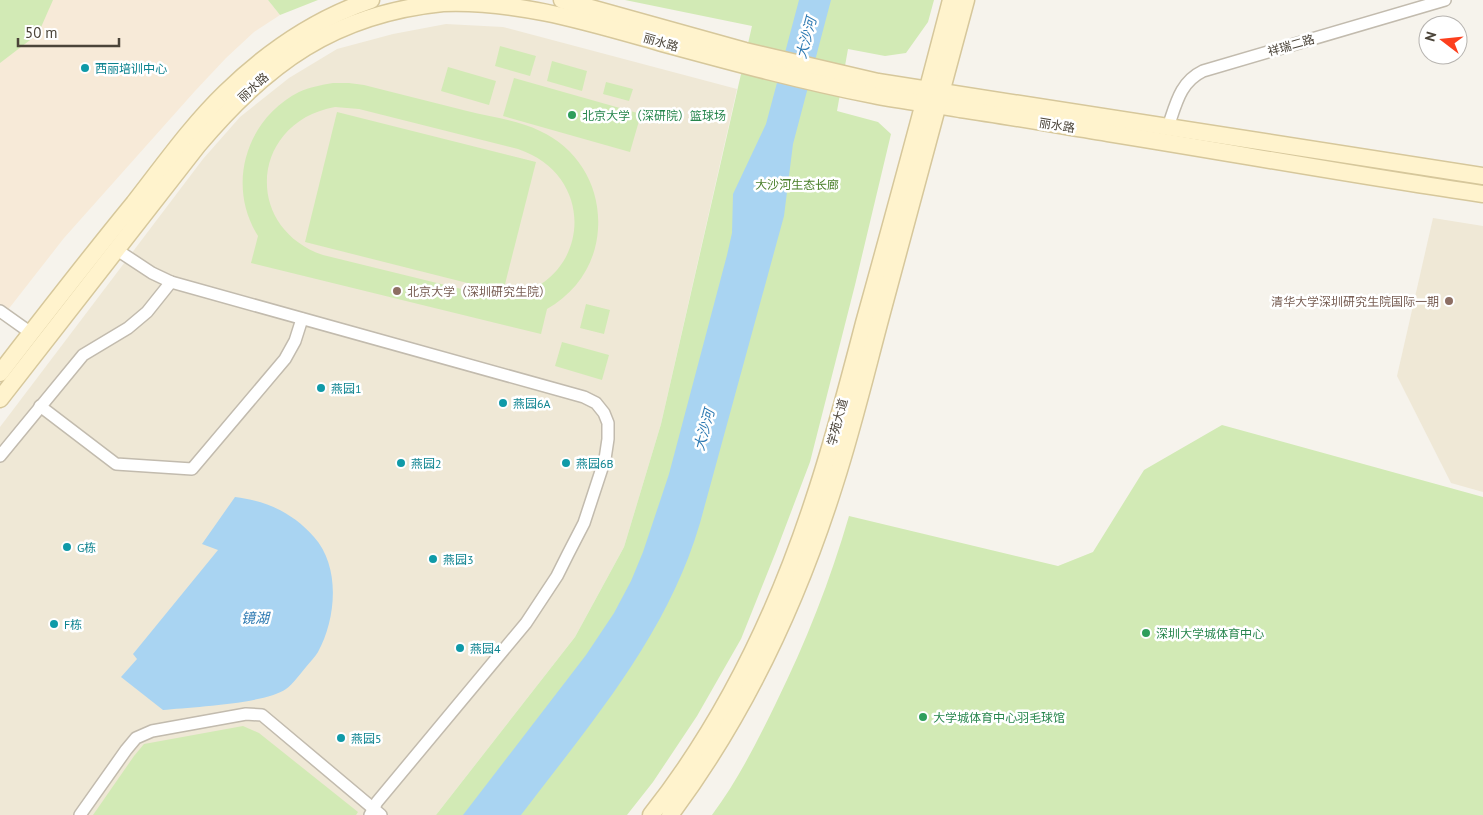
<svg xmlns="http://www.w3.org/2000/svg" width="1483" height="815" viewBox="0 0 1483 815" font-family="'PT Sans','Noto Sans SC',sans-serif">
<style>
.commercial{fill:#f7ead8}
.education{fill:#efe8d6}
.green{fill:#d2eab5;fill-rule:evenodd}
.water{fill:#a9d4f2}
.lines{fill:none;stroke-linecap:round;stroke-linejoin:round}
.street-casing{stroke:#c2bbae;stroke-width:14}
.secondary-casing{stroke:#d6c79b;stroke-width:19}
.street{stroke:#fff;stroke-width:11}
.secondary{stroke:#fff3cd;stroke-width:16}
.culture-dot{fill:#0f9aa8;stroke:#fff;stroke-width:2}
.leisure-dot{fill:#2e9e5b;stroke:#fff;stroke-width:2}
.education-dot{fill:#8d6e63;stroke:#fff;stroke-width:2}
.labels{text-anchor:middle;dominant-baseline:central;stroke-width:5;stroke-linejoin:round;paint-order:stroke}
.street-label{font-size:12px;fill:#4b4439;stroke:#fff}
.culture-label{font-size:12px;fill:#0d838f;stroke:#fff;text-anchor:start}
.leisure-label{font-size:12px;fill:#27864d;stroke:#fff;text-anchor:start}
.park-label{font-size:12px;fill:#4a7f2a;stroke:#fff}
.education-label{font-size:12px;fill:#785e54;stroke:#fff;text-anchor:start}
.water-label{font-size:14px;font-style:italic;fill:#2e7ab2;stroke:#fff}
</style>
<rect width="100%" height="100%" fill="#f6f3ec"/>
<path class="commercial" d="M 0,0 L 268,0 L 280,15 L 254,32 L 226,58 L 195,91 L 64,238 L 0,320 Z"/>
<g class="education">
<path d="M 446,24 L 503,27 L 737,89 L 661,424 L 624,547 L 575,637 L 436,815 L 0,815 L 0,427 L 203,159 L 240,117 L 289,78 L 337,49 L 393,34 Z"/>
<path d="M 1433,218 L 1483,226 L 1483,492 L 1451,483 L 1397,376 Z"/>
</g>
<g class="green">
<path d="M 0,0 L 53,0 L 38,34 L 0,63 Z"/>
<path d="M 268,0 L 318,0 L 280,15 Z"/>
<path d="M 625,0 L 934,0 L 928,22 L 906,53 L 885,56 L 848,49 L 837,111 L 878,122 L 891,134 L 855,285 L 810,462 L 777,549 L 741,639 L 697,716 L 653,782 L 627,815 L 436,815 L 575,637 L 624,547 L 661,424 L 752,26 Z"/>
<path d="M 500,46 L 536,56 L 530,76 L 495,66 Z"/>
<path d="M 552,61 L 587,71 L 582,91 L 547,81 Z"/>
<path d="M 448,67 L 496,81 L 489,105 L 441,91 Z"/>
<path d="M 514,78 L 641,114 L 630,152 L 503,116 Z"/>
<path d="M 606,82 L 633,89 L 629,101 L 603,94 Z"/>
<path d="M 333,83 L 349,83 L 364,85 C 398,94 433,102 467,111 C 491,117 518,120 540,131 C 578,148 601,187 598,229 C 596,263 577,292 547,309 L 541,334 L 251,263 L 258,236 C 226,185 246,119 299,92 C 310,87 321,85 333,83 ZM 335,107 L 359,109 L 518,149 C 606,179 586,297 494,297 L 323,255 C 242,227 251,122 335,107 Z"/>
<path d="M 337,112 L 536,162 L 503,292 L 305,242 Z"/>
<path d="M 586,304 L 610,310 L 604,334 L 580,328 Z"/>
<path d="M 562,342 L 609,355 L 602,380 L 555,366 Z"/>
<path d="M 1222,425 L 1483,497 L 1483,815 L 712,815 C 738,780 757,742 776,703 C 806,642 830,581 849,516 L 1058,566 L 1093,552 L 1144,470 Z"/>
<path d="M 243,726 L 259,733 L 358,812 L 356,815 L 93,815 L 134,756 L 144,744 Z"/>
</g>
<g class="water">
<path d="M 799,0 L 831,0 L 793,144 L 784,216 L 700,523 C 667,636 590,724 521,815 L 463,815 L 586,655 L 614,613 L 631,581 L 643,552 L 669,474 L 727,255 L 732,233 L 733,194 L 766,124 Z"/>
<path d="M 235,497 C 267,501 293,513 314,537 C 341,567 336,619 318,652 C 315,657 310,662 306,667 C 300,674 293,684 286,689 C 264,704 192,707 163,710 L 121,677 L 137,659 L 133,654 L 218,550 L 202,544 Z"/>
</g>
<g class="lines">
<g class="street-casing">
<g id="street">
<path d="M 1168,127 C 1176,104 1180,82 1203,71 L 1445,0"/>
<path d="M 117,250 L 152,273 L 171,282 L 584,397 L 596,403 L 604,413 L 608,423 L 608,439 L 605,459 L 584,523 L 568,554 L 557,576 L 526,623 L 377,802 L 370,815"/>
<path d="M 0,311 L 31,333"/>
<path d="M 40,406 L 116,464 L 192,469 L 285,359 L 295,341 L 302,319"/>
<path d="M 0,456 L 83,355 L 128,328 L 147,312 L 171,282"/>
<path d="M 80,815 L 126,750 L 136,738 L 152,731 L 246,714 L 262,715 L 381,815"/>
</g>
</g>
<g class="secondary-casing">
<g id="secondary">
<path d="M 562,0 L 745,51 L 878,82 L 1483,176"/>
<path d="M 0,373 C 44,316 88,259 134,203 C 163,166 191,126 225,93 C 267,52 315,19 371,0"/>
<path d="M 0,399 L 198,145 C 267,63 334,14 443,3 C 518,0 591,23 662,43 C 732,62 802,81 873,95 C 902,101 931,104 960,109 C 1009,116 1058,125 1108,133 C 1233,153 1358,176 1483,194"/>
<path d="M 651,815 C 726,720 778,610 815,496 C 834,439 849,381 864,323 C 894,215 923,108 951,0"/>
<path d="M 670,815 C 744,716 798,601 835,483 C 854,424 868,364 884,305 C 911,203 939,102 966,0"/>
</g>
</g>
<use href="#street" class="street"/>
<use href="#secondary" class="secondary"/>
</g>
<g class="culture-dot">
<circle cx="85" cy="68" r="5"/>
<circle cx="321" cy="388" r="5"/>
<circle cx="503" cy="403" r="5"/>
<circle cx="401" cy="463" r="5"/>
<circle cx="566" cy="463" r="5"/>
<circle cx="67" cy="547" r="5"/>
<circle cx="433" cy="559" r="5"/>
<circle cx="54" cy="624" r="5"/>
<circle cx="460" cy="648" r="5"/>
<circle cx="341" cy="738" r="5"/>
</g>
<g class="leisure-dot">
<circle cx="572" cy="115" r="5"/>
<circle cx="1146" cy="633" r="5"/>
<circle cx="923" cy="717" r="5"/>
</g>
<g class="education-dot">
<circle cx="397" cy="291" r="5"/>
<circle cx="1449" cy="301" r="5"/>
</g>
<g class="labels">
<g class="street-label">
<text transform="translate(661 42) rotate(16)">丽水路</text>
<text transform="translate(1291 45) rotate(-16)">祥瑞二路</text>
<text transform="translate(253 87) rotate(-42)">丽水路</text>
<text transform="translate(1057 125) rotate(9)">丽水路</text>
<text transform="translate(837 422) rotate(-75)">学苑大道</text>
</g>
<g class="culture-label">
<text x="95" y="68">西丽培训中心</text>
<text x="331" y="388">燕园1</text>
<text x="513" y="403">燕园6A</text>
<text x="411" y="463">燕园2</text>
<text x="576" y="463">燕园6B</text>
<text x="77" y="547">G栋</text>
<text x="443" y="559">燕园3</text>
<text x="64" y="624">F栋</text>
<text x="470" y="648">燕园4</text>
<text x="351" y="738">燕园5</text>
</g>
<g class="leisure-label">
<text x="582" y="115">北京大学（深研院）篮球场</text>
<text x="1156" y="633">深圳大学城体育中心</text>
<text x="933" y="717">大学城体育中心羽毛球馆</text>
</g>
<g class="park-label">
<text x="797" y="184">大沙河生态长廊</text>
</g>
<g class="education-label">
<text x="407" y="291">北京大学（深圳研究生院）</text>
<text x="1439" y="301" text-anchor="end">清华大学深圳研究生院国际一期</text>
</g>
<g class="water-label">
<text transform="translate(806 38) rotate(-75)">大沙河</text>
<text transform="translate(704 430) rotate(-75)">大沙河</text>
<text x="255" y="618">镜湖</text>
</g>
</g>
<g transform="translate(1443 40) rotate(286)"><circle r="24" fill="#ffffff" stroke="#b7b4b0"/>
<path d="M0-4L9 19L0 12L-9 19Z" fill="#fc3f1d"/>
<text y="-8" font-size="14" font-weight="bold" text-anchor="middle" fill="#4b4439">N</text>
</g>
<path d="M18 38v8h101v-8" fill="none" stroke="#4b4439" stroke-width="2.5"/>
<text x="25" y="38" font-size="15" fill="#4b4439" stroke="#ffffff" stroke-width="4" paint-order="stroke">50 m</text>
</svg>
